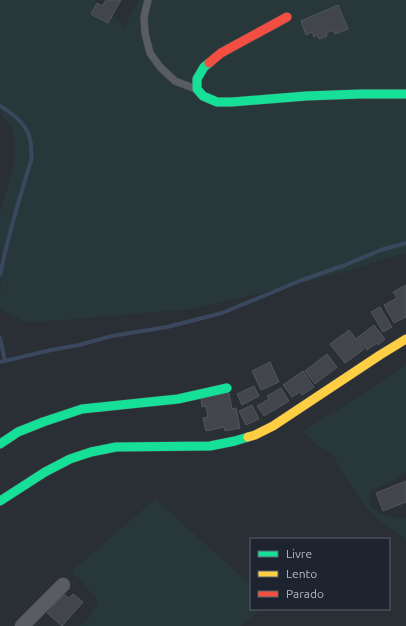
<svg xmlns="http://www.w3.org/2000/svg" width="406" height="626" viewBox="0 0 406 626" font-family="Ubuntu,sans-serif">
<style>
.green{fill:#28383a}
.lines{fill:none;stroke-linecap:round;stroke-linejoin:round}
.stream{stroke:#3a485d;stroke-width:4}
.building{fill:#42464c;stroke:#51555d}
.lane-casing{stroke:#484a50;stroke-width:8}
.street-casing{stroke:#484a50;stroke-width:15}
.fast-casing{stroke:#484a50;stroke-width:10}
.slow-casing{stroke:#484a50;stroke-width:10}
.jam-casing{stroke:#484a50;stroke-width:10}
.lane{stroke:#595c63;stroke-width:7}
.street{stroke:#595c63;stroke-width:14}
.fast{stroke:#16e098;stroke-width:9}
.slow{stroke:#ffcf43;stroke-width:9}
.jam{stroke:#f24e42;stroke-width:9}
</style>
<rect width="100%" height="100%" fill="#2a2e35"/>
<g class="green">
<path d="M 0,0 L 95,0 L 106,9 L 124,27 L 139,0 L 406,0 L 406,253 L 333,275 L 249,296 L 190,309 L 27,323 L 0,309 L 1,255 L 0,244 L 0,213 L 13,170 L 15,142 L 12,129 L 0,113 Z"/>
<path d="M 406,365 L 406,473 L 391,482 L 369,491 L 371,507 L 381,515 L 406,519 L 406,540 L 371,514 L 352,488 L 332,453 L 319,446 L 301,431 L 341,408 Z"/>
<path d="M 155,499 L 251,585 L 251,609 L 260,609 L 241,626 L 79,626 L 88,619 L 98,604 L 96,598 L 72,571 Z"/>
</g>
<g class="lines">
<g class="stream">
<path d="M 0,106 C 24,120 34,133 31,161 C 19,199 8,236 0,275"/>
<path d="M 0,338 L 5,361"/>
<path d="M 0,362 L 51,350 L 79,345 L 112,336 L 167,327 L 222,313 L 302,280 L 345,265 L 381,250 L 406,243"/>
</g>
</g>
<g class="building">
<path d="M 106,0 L 121,0 L 108,23 L 91,14 L 97,3 L 102,6 Z"/>
<path d="M 338,5 L 348,29 L 335,34 L 334,30 L 326,33 L 327,36 L 319,39 L 317,35 L 314,37 L 312,32 L 306,35 L 301,21 Z"/>
<path d="M 406,285 L 406,317 L 394,323 L 384,305 L 397,298 L 393,292 Z"/>
<path d="M 380,307 L 392,327 L 383,332 L 371,312 Z"/>
<path d="M 374,325 L 385,339 L 378,345 L 377,343 L 367,350 L 357,338 Z"/>
<path d="M 349,330 L 364,349 L 345,363 L 330,344 Z"/>
<path d="M 327,354 L 337,367 L 315,384 L 305,371 Z"/>
<path d="M 270,362 L 279,382 L 261,390 L 252,371 Z"/>
<path d="M 303,371 L 314,387 L 302,395 L 300,392 L 292,397 L 283,385 Z"/>
<path d="M 254,386 L 259,396 L 242,405 L 237,394 Z"/>
<path d="M 281,388 L 289,401 L 264,416 L 257,406 L 269,399 L 267,396 Z"/>
<path d="M 229,393 L 232,409 L 236,408 L 240,428 L 225,431 L 224,427 L 206,431 L 203,418 L 208,417 L 206,406 L 202,407 L 201,399 Z"/>
<path d="M 252,405 L 259,419 L 246,425 L 239,411 Z"/>
<path d="M 406,481 L 406,502 L 383,511 L 376,493 Z"/>
<path d="M 64,594 L 69,598 L 73,594 L 83,602 L 62,626 L 47,613 Z"/>
</g>
<g class="lines">
<g class="lane-casing">
<path id="lane" d="M 148,0 L 144,17 L 145,33 L 150,53 L 160,67 L 175,81 L 196,89"/>
</g>
<g class="street-casing">
<path id="street" d="M 22,626 L 63,585"/>
</g>
<g class="fast-casing">
<g id="fast">
<path d="M 209,63 L 204,67 L 197,79 L 197,89 L 203,96 L 217,102 L 232,102 L 306,96 L 360,94 L 406,94"/>
<path d="M 0,444 L 18,432 L 43,422 L 82,409 L 178,399 L 227,388"/>
<path d="M 0,501 L 45,472 L 70,459 L 91,452 L 116,447 L 210,446 L 235,441 L 248,437"/>
</g>
</g>
<g class="slow-casing">
<path id="slow" d="M 248,437 L 255,435 L 273,426 L 380,355 L 406,339"/>
</g>
<g class="jam-casing">
<path id="jam" d="M 209,63 L 221,53 L 287,17"/>
</g>
<use href="#lane" class="lane"/>
<use href="#street" class="street"/>
<use href="#fast" class="fast"/>
<use href="#slow" class="slow"/>
<use href="#jam" class="jam"/>
</g>
<rect x="250" y="538" width="140" height="72" fill="#1d242f" stroke="#59606b"/>
<rect x="258" y="551" width="20" height="6" fill="#16e098" stroke="#59606b"/>
<text x="286" y="558" font-size="12" fill="#b4bac5">Livre</text>
<rect x="258" y="571" width="20" height="6" fill="#ffcf43" stroke="#59606b"/>
<text x="286" y="578" font-size="12" fill="#b4bac5">Lento</text>
<rect x="258" y="591" width="20" height="6" fill="#f24e42" stroke="#59606b"/>
<text x="286" y="598" font-size="12" fill="#b4bac5">Parado</text>
</svg>
